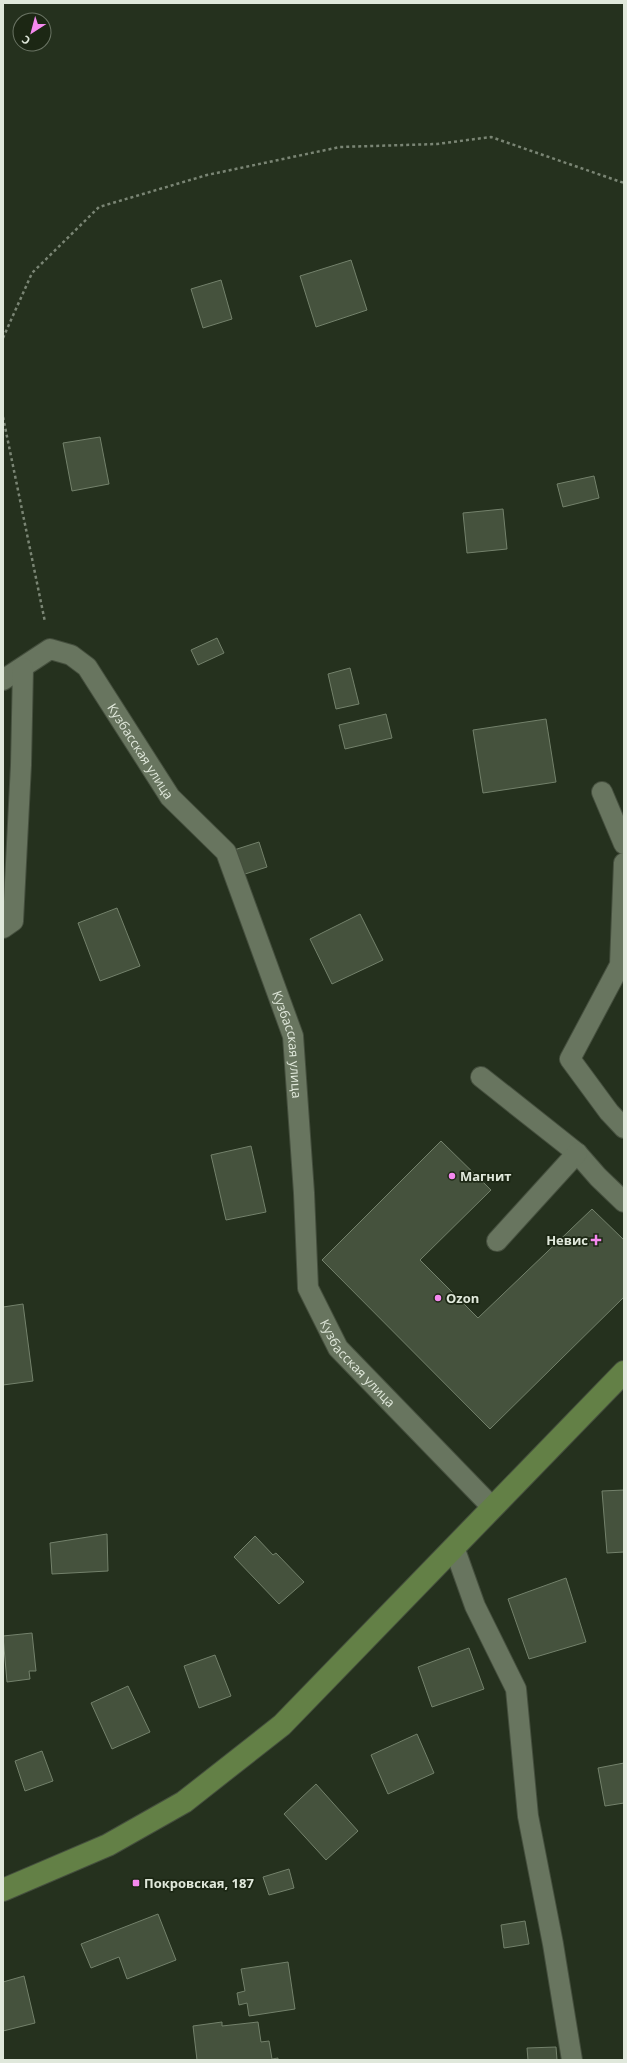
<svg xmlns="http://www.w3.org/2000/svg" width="627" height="2063" viewBox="0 0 627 2063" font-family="'Open Sans',sans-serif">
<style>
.building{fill:#45523d;stroke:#73816b}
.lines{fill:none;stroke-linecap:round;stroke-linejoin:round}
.service-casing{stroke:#454f3e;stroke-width:22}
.secondary-casing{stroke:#454f3e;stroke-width:24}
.path{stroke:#7a8574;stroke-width:2.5;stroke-dasharray:3 3;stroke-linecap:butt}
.service{stroke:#68755f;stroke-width:20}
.secondary{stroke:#638046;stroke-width:22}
.poi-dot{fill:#f589ef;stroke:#1c2714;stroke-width:1.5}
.labels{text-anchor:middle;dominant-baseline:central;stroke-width:3.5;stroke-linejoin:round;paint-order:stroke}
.street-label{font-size:13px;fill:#e0e8db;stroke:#1c2714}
.poi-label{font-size:13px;font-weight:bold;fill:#e0e8db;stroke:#1c2714;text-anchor:start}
</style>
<rect width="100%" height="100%" fill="#25311e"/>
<g class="building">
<path d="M 351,260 L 367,310 L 316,327 L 300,276 Z"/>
<path d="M 221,280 L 232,319 L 203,328 L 191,289 Z"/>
<path d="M 100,437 L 109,484 L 72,491 L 63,443 Z"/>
<path d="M 594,476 L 599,498 L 563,507 L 557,484 Z"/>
<path d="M 503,509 L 507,549 L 467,553 L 463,513 Z"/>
<path d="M 217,638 L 224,653 L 198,665 L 191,650 Z"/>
<path d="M 350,668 L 359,704 L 336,709 L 328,674 Z"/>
<path d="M 386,714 L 392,738 L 345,749 L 339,725 Z"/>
<path d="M 546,719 L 556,782 L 483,793 L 473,730 Z"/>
<path d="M 259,842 L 267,867 L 242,875 L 234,850 Z"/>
<path d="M 117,908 L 140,966 L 100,981 L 78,923 Z"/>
<path d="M 360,914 L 383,960 L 332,984 L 310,939 Z"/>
<path d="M 441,1141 L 491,1190 L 420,1260 L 478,1318 L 592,1209 L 624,1240 L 624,1297 L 490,1429 L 322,1260 Z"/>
<path d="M 251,1146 L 266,1212 L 226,1220 L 211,1155 Z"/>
<path d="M 23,1304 L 33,1381 L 3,1385 L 3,1307 Z"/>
<path d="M 624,1490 L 624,1552 L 607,1553 L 602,1491 Z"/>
<path d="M 107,1534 L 108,1571 L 52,1574 L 50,1543 Z"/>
<path d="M 255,1536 L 273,1555 L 276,1553 L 304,1582 L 279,1604 L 234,1557 Z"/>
<path d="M 566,1578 L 586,1642 L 529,1659 L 508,1599 Z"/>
<path d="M 32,1633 L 36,1671 L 29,1671 L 30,1679 L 7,1682 L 3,1636 Z"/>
<path d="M 469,1648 L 484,1689 L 432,1707 L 418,1667 Z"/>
<path d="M 215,1655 L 231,1696 L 199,1708 L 184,1666 Z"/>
<path d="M 128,1686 L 150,1732 L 112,1749 L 91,1703 Z"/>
<path d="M 417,1734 L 434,1773 L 388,1794 L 371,1755 Z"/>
<path d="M 42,1751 L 53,1781 L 25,1791 L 15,1761 Z"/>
<path d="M 624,1763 L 624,1803 L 605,1806 L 598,1768 Z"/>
<path d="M 316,1784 L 358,1831 L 326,1860 L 284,1814 Z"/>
<path d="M 289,1869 L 294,1888 L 269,1895 L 263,1877 Z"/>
<path d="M 158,1914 L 176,1960 L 127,1979 L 119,1957 L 91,1968 L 81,1944 Z"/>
<path d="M 525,1921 L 529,1944 L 504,1948 L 501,1925 Z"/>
<path d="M 288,1962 L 295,2009 L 249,2016 L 247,2003 L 239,2005 L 237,1993 L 245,1991 L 241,1969 Z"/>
<path d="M 24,1976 L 35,2023 L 3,2031 L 3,1982 Z"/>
<path d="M 222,2022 L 222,2026 L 258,2022 L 261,2042 L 269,2041 L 272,2059 L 278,2058 L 278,2060 L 197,2060 L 193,2026 Z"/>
<path d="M 556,2047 L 557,2060 L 528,2060 L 527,2048 Z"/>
</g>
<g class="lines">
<g class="service-casing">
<g id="service">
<path id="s1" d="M 3,680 L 50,649 L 71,655 L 87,667 L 170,797 L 226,852 L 293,1036 L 304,1193 L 308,1288 L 338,1348 L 492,1507"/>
<path d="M 602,792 L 624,844"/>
<path d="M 624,863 L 620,965 L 570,1059 L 609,1112 L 624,1128"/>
<path d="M 3,928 L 13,921 L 21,765 L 23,668"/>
<path d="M 481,1077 L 577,1153 L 598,1177 L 624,1202"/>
<path d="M 497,1241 L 577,1153"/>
<path d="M 454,1547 L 475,1606 L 516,1689 L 528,1816 L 553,1944 L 572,2060"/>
</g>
</g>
<g class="secondary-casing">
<path id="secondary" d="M 3,1890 L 108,1845 L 184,1802 L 282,1725 L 624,1372"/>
</g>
<g class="path">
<path d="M 3,338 L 32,273 L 99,207 L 207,175 L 340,147 L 437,144 L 491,137 L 624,183"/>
<path d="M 3,417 L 45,622"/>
</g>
<use href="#service" class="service"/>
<use href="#secondary" class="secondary"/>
</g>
<g class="poi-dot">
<circle cx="452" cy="1176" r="4"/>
<path d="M594 1234h4v4h4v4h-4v4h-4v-4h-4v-4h4z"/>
<circle cx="438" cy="1298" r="4"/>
<rect x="132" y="1879" width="8" height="8" rx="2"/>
</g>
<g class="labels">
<g class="street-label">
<text stroke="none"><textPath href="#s1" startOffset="198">Кузбасская улица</textPath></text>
<text stroke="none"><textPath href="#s1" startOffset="534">Кузбасская улица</textPath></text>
<text stroke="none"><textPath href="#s1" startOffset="870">Кузбасская улица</textPath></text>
</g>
<g class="poi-label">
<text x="460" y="1176">Магнит</text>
<text x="588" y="1240" text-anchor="end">Невис</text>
<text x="446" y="1298">Ozon</text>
<text x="144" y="1883">Покровская, 187</text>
</g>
</g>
<rect width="627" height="2063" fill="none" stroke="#e0e8db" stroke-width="8"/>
<g transform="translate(32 32) rotate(216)"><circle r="19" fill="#1c2714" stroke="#6a7464"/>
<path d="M0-3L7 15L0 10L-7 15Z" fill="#f589ef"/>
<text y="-6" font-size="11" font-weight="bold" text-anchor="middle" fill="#e0e8db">С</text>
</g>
</svg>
